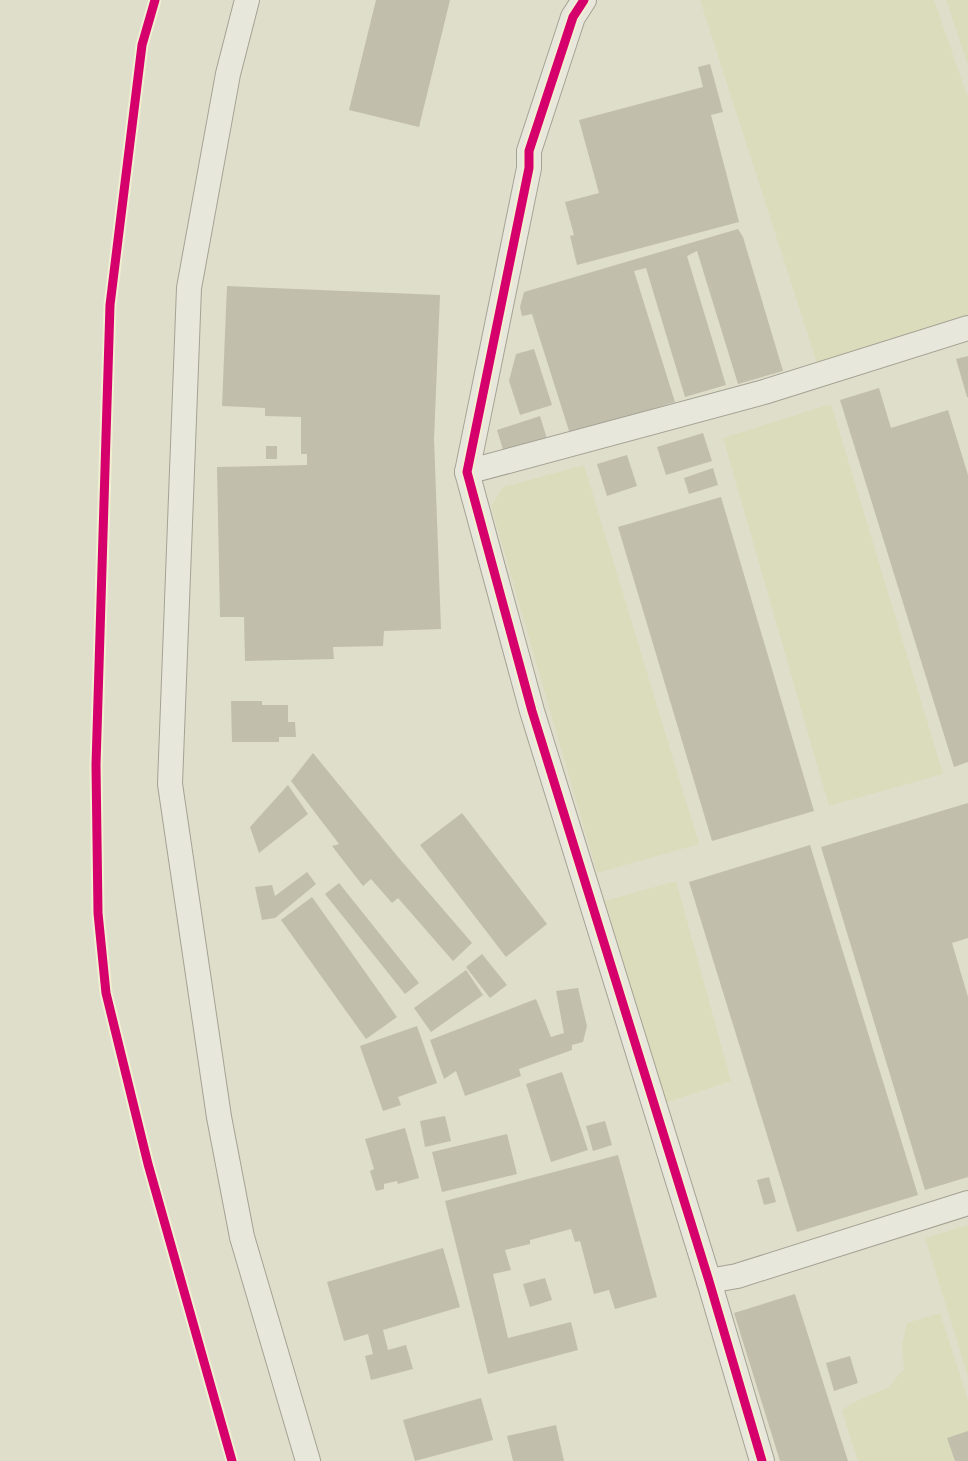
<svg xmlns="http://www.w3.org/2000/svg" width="968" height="1461" viewBox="0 0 968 1461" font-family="Georgia,serif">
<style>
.farmland{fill:#dbdcbc}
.building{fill:#c2beac}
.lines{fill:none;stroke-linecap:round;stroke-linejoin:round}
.minor-casing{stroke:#a4a294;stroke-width:26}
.minor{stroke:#e8e7db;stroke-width:24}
.cycleway-casing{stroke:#f0efd1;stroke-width:13}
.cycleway{stroke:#d6006c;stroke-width:9}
</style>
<rect width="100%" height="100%" fill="#dfdeca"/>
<g class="farmland">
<path d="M 700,0 L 934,0 L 968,98 L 968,318 L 817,363 Z"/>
<path d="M 946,0 L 968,0 L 968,66 Z"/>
<path d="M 831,404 L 943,774 L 829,806 L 723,438 Z"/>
<path d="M 584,465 L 699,844 L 597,873 L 491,506 L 503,487 Z"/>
<path d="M 676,881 L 731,1081 L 665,1103 L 605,901 Z"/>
<path d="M 968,1225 L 968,1376 L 925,1238 Z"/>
<path d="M 940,1313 L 968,1400 L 968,1461 L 858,1461 L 842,1411 L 850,1404 L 889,1387 L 904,1369 L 902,1345 L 907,1323 Z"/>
</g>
<g class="building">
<path d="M 376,0 L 450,0 L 419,127 L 349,110 Z"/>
<path d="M 710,64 L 723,112 L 711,115 L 739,222 L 577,265 L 570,236 L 574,235 L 565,202 L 599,193 L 579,120 L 703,87 L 698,67 Z"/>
<path d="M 738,229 L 743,237 L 783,371 L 738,384 L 697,251 L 687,256 L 726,385 L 685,397 L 646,268 L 634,271 L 675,402 L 570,434 L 532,314 L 522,316 L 520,307 L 524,292 Z"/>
<path d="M 227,286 L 440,295 L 434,439 L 441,629 L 384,631 L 383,646 L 333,647 L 334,659 L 245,661 L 244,617 L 220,617 L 217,467 L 307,465 L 307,454 L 301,454 L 301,417 L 265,416 L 265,408 L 222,406 Z"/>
<path d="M 534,349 L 552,405 L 520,415 L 509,381 L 516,354 Z"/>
<path d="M 968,356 L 968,397 L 967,397 L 956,359 Z"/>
<path d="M 879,388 L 891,428 L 948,410 L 968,475 L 968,762 L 954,767 L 840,400 Z"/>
<path d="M 540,416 L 547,439 L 504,453 L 497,430 Z"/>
<path d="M 703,433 L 712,461 L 666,475 L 657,447 Z"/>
<rect x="266" y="446" width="11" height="13"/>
<path d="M 627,455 L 637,486 L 607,496 L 597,464 Z"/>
<path d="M 713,468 L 718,485 L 689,494 L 684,478 Z"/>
<path d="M 721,497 L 814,811 L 712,841 L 618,527 Z"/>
<path d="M 231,701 L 262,701 L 262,705 L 288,705 L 288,722 L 295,722 L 296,737 L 279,737 L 279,742 L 232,742 Z"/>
<path d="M 313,753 L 398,857 L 472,943 L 453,961 L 398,898 L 392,903 L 371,879 L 363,886 L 332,846 L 339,844 L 291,781 Z"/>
<path d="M 288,785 L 308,814 L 259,853 L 250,827 Z"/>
<path d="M 968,803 L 968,938 L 952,943 L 968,997 L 968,1177 L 925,1190 L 821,847 Z"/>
<path d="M 462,813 L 547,924 L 506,957 L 420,845 Z"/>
<path d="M 810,845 L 918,1195 L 797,1232 L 689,882 Z"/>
<path d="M 307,872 L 316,884 L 275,918 L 262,920 L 255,887 L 272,885 L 275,896 Z"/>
<path d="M 339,883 L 419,983 L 405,994 L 325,894 Z"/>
<path d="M 312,897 L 397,1017 L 366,1039 L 281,920 Z"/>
<path d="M 482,954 L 507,985 L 490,998 L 466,967 Z"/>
<path d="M 466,970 L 483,995 L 431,1032 L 414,1008 Z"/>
<path d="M 578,988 L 587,1026 L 583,1042 L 572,1045 L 572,1050 L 519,1069 L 521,1076 L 465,1096 L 456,1071 L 444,1079 L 430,1040 L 536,999 L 551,1037 L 564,1033 L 556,991 Z"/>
<path d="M 417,1026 L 437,1083 L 398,1097 L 401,1105 L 383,1111 L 360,1046 Z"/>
<path d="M 562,1072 L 588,1150 L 551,1162 L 526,1084 Z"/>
<path d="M 445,1116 L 451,1141 L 425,1147 L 420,1121 Z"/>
<path d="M 605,1121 L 612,1145 L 593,1151 L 586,1126 Z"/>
<path d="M 405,1128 L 419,1178 L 398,1184 L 397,1181 L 384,1184 L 384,1189 L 376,1191 L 370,1171 L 374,1169 L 365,1139 Z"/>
<path d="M 507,1134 L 517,1174 L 442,1192 L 432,1152 Z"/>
<path d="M 618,1155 L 657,1297 L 615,1309 L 609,1290 L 594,1294 L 580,1241 L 575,1242 L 571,1229 L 530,1240 L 530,1244 L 505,1250 L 511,1270 L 493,1274 L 508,1338 L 571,1322 L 578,1350 L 488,1374 L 445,1201 Z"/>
<path d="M 769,1177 L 776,1202 L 764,1205 L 757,1180 Z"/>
<path d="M 443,1248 L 460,1307 L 383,1330 L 388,1350 L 406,1345 L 413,1369 L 371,1380 L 365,1356 L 373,1354 L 368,1334 L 344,1341 L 327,1282 Z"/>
<path d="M 545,1278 L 552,1300 L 530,1307 L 523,1284 Z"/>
<path d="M 795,1294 L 848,1461 L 780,1461 L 734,1313 Z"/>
<path d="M 850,1356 L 858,1383 L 834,1391 L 826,1363 Z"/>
<path d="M 481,1398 L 493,1440 L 415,1461 L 403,1420 Z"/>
<path d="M 556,1425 L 564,1461 L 513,1461 L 507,1436 Z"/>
<path d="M 968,1431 L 968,1461 L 955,1461 L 947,1438 Z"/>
</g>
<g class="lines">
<g class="minor-casing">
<g id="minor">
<path d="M 247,0 L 228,74 L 189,288 L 170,784 L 219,1117 L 242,1237 L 308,1461"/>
<path d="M 584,0 L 573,17 L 529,151 L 529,168 L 467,472 L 532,711 L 709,1281 L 762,1461"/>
<path d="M 467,472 L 764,392 L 968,328"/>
<path d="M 709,1281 L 737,1276 L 968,1203"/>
</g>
</g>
<use href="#minor" class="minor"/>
<g class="cycleway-casing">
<g id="cycleway">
<path d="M 155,0 L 142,45 L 110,305 L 96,765 L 98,913 L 106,993 L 148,1164 L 232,1461"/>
<path d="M 584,0 L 573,17 L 529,151 L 529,168 L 467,472 L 532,711 L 709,1281 L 762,1461"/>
</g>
</g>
<use href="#cycleway" class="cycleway"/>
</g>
</svg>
